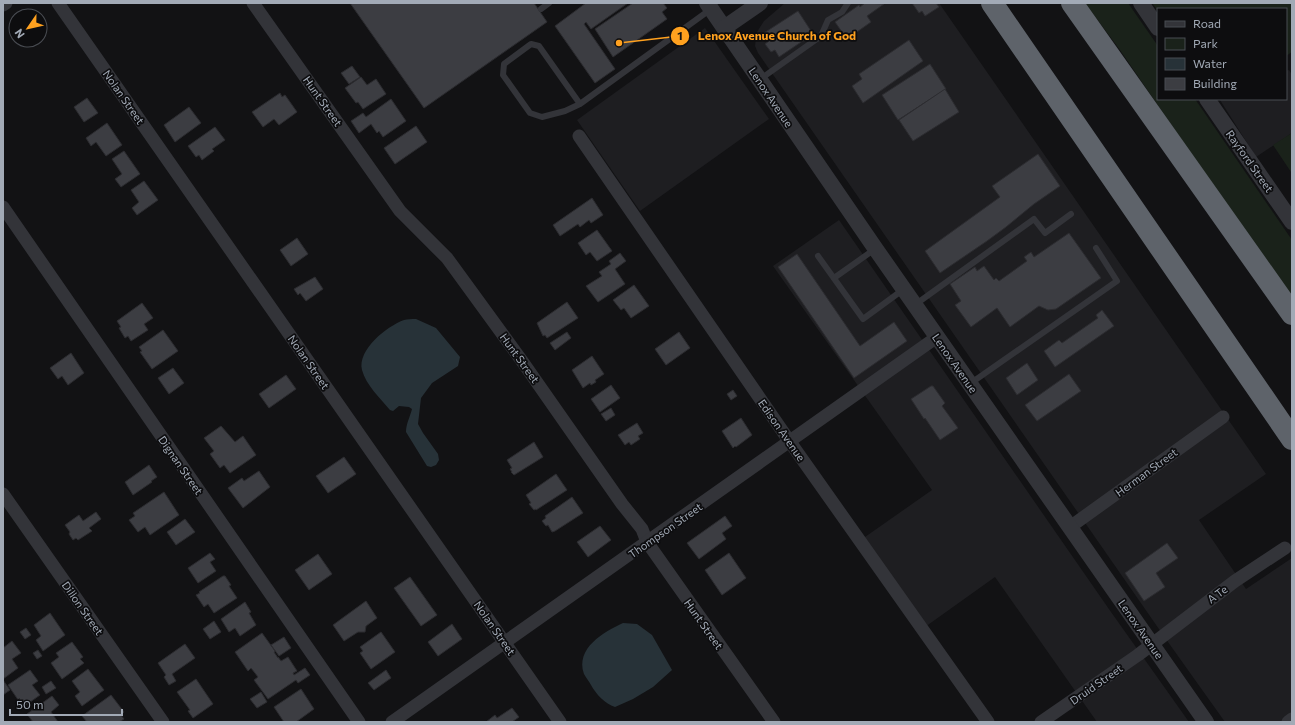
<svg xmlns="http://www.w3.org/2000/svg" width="1295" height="725" viewBox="0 0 1295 725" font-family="Commissioner,sans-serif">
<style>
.built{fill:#1e1e21}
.green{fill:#1a221a}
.water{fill:#273238}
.building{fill:#3c3d42;stroke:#2c2c30}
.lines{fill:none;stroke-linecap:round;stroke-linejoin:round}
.service{stroke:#333439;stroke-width:6}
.minor{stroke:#333439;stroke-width:13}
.tertiary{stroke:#333439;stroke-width:16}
.motorway{stroke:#5e636a;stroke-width:22}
.labels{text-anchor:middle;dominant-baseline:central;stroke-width:3.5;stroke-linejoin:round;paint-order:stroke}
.street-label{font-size:11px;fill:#a2aab6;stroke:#0d0d0f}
.leader{fill:none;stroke:#ffa11f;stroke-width:1.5}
.callout-dot{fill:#ffa11f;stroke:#0d0d0f;stroke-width:1.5}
.mark-label{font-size:12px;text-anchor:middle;font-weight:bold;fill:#111}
.callout-label{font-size:12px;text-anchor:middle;font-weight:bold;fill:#ffa11f;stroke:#0d0d0f;stroke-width:3.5;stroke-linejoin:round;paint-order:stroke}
</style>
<rect width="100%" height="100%" fill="#121214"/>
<g class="built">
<path d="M 785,3 L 939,3 L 1266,474 L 1199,520 L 1246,589 L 1292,558 L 1292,722 L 1225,722 L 1168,642 L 758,53 L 755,46 L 757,32 L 764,21 Z"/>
<path d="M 705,28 L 769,119 L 640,211 L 577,120 Z"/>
<path d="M 1289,70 L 1292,75 L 1292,133 L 1256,157 L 1220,100 L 1221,99 L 1286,99 L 1286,71 Z"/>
<path d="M 839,220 L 1111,612 L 1189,722 L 1097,722 L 995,577 L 918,632 L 855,544 L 932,490 L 773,266 Z"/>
</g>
<g class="green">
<path d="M 1085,3 L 1128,3 L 1158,46 L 1158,99 L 1195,99 L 1292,240 L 1292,301 L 1120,50 Z"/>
<path d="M 1152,3 L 1292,3 L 1292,52 L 1286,56 L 1286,9 L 1158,9 L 1158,11 Z"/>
<path d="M 1292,133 L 1292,172 L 1291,172 L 1273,145 Z"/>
</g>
<g class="water">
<path d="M 416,319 L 436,328 L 460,357 L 458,366 L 432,383 L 421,398 L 418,424 L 423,433 L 438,454 L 439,460 L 436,465 L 431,467 L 427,466 L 406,432 C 406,424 410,417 412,409 L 409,407 L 399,406 L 393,411 L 390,410 C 380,398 366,385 362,370 C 357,350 387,326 404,320 C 407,319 412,319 416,319 Z"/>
<path d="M 623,623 L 637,624 L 652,635 L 672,670 L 653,687 L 633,699 L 615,707 C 605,704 596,694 591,685 C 589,681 586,678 584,674 C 575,648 604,632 623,623 Z"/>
</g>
<g class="building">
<path d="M 350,3 L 534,3 L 547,22 L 424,108 Z"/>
<path d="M 586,3 L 628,3 L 591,29 L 586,22 L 584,24 L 615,69 L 595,83 L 555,26 Z"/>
<path d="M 633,3 L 663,3 L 667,8 L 662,12 L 667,19 L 613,57 L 595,29 Z"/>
<path d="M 865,3 L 884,4 L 867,16 L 871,22 L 847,39 L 835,22 L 859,5 L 860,7 Z"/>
<path d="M 912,3 L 936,3 L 939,7 L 925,16 L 922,11 L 919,13 Z"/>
<path d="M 798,11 L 813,34 L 779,57 L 775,50 L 771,52 L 765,44 L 769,41 L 764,33 Z"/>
<path d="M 909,40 L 923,61 L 863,103 L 852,86 L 862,79 L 859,74 Z"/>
<path d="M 930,64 L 946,89 L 898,120 L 882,95 Z"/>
<path d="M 352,66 L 360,77 L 349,84 L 341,73 Z"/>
<path d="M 361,77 L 367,85 L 376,79 L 386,94 L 363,109 L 358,102 L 356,103 L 345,88 Z"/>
<path d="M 945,89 L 959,112 L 913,141 L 899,120 Z"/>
<path d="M 280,93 L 282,97 L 285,95 L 297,112 L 279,125 L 274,119 L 263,127 L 252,112 Z"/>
<path d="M 87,98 L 98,113 L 84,122 L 74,107 Z"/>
<path d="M 391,99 L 406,121 L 383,137 L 379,131 L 377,133 L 371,124 L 359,133 L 351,121 L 363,113 L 366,117 Z"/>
<path d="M 189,107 L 201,123 L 175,142 L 164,125 Z"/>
<path d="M 107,123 L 122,145 L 106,156 L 96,142 L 91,146 L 86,138 Z"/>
<path d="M 416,126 L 427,142 L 395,164 L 384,148 Z"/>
<path d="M 215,127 L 225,140 L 212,149 L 214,151 L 202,160 L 199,155 L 196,157 L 188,146 Z"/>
<path d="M 124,151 L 140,174 L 121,187 L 115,179 L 122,174 L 112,159 Z"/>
<path d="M 1038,154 L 1060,186 L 1034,204 L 1006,227 L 987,241 L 940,273 L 925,251 L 1000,197 L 992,186 Z"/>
<path d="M 144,181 L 158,200 L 137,215 L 132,208 L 139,202 L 131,190 Z"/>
<path d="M 592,198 L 603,215 L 591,223 L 589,220 L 580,227 L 578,224 L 560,236 L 553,225 Z"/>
<path d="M 597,230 L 612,251 L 597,261 L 590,252 L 586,255 L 578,243 Z"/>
<path d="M 1069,233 L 1101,278 L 1056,309 L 1048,310 L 1039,306 L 1010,327 L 997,308 L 971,327 L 955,305 L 961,301 L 950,284 L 975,267 L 977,271 L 984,266 L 994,280 L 996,278 L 999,281 L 1027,261 L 1024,257 L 1031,252 L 1034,257 Z"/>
<path d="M 297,238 L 308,254 L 291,266 L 280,250 Z"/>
<path d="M 620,253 L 626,261 L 615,269 L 625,284 L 598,302 L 586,286 L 602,276 L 599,272 L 611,264 L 609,261 Z"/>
<path d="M 797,254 L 860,346 L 894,322 L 907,341 L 854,378 L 778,267 Z"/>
<path d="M 315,277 L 323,289 L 306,301 L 300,293 L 298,295 L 294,289 Z"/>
<path d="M 634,285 L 649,306 L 631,318 L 624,308 L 621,310 L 613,300 Z"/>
<path d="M 567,302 L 578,318 L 547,338 L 545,335 L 543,336 L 537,323 Z"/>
<path d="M 142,303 L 153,318 L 144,324 L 148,330 L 131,341 L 128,336 L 125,338 L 119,328 L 121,327 L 117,321 Z"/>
<path d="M 1102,310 L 1114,326 L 1055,367 L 1044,351 L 1059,340 L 1062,343 L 1098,318 L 1096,315 Z"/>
<path d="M 163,330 L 178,351 L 152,369 L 140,352 L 142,351 L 139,347 Z"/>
<path d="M 567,332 L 571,338 L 555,350 L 550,343 Z"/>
<path d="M 679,332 L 690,348 L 666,365 L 655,349 Z"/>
<path d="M 71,353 L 84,373 L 68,385 L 62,376 L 58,379 L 50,368 Z"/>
<path d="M 592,356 L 604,374 L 595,380 L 596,382 L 591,385 L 590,383 L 583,388 L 572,370 Z"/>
<path d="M 1027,363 L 1038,380 L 1017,395 L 1006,378 Z"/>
<path d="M 173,368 L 184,383 L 169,394 L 158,378 Z"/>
<path d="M 1069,374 L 1081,391 L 1037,421 L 1025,405 Z"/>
<path d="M 286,375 L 296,389 L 269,408 L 259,394 Z"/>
<path d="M 611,385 L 620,398 L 600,412 L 591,399 Z"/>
<path d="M 931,386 L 933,386 L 945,403 L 942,406 L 958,428 L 940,440 L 925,418 L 924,419 L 911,399 Z"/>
<path d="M 733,390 L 737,396 L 731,400 L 727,394 Z"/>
<path d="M 611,408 L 615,415 L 606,421 L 601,414 Z"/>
<path d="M 741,418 L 752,435 L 736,447 L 735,446 L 733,448 L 722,431 Z"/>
<path d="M 637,423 L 643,433 L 638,436 L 640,439 L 631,445 L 629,442 L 625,445 L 618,435 Z"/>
<path d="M 221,426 L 235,442 L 243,436 L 256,455 L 230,473 L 224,465 L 220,468 L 210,454 L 214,451 L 204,438 Z"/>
<path d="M 534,442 L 543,457 L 514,475 L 511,472 L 512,472 L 510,469 L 512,468 L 507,460 Z"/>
<path d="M 344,457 L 356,474 L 328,493 L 316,476 Z"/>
<path d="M 149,465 L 157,477 L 151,481 L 152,482 L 133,495 L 125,482 Z"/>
<path d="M 259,471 L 270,487 L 243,508 L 228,488 L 242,478 L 244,481 Z"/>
<path d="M 556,474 L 567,490 L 536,510 L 536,509 L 534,510 L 529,504 L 531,503 L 526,495 Z"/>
<path d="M 164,492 L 179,515 L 150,535 L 145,527 L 138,532 L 129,520 L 135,516 L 133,513 Z"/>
<path d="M 572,497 L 583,513 L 555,531 L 552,532 L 548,525 L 546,526 L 542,521 L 546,518 L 545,516 Z"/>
<path d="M 96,512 L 101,519 L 89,528 L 92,531 L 78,540 L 76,538 L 73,540 L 69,534 L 70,532 L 65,525 L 79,515 L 83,521 Z"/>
<path d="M 725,516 L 732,526 L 722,533 L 726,539 L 699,559 L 687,543 Z"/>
<path d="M 185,519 L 195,532 L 176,545 L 167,532 Z"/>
<path d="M 600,526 L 611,540 L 588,557 L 577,542 Z"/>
<path d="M 1167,543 L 1178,558 L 1156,573 L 1165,587 L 1144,601 L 1125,573 Z"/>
<path d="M 210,553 L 215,559 L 210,562 L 216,571 L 198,583 L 188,568 Z"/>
<path d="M 729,553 L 746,578 L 722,595 L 705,570 Z"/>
<path d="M 318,554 L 332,574 L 309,590 L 295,570 Z"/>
<path d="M 223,576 L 225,576 L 231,585 L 229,586 L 237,598 L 214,613 L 208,604 L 204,607 L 196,595 L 200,593 L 199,592 Z"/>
<path d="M 410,577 L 437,615 L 421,626 L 394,588 Z"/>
<path d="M 366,601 L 377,618 L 366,626 L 365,632 L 358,632 L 344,641 L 333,625 Z"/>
<path d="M 245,602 L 251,612 L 249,613 L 256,625 L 240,636 L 235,628 L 229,632 L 221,619 Z"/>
<path d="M 50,613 L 65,635 L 43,651 L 36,640 L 41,636 L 34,625 Z"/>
<path d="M 214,621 L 221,632 L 210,639 L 203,629 Z"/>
<path d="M 452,624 L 462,639 L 438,656 L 428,642 Z"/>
<path d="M 26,628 L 31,635 L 25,639 L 20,632 Z"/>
<path d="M 381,632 L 395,652 L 371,669 L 360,653 L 363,651 L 360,647 Z"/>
<path d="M 262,633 L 275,651 L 274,652 L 278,658 L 278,657 L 281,661 L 288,657 L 297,671 L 293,673 L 294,675 L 305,668 L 310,675 L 298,683 L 296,680 L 268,699 L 254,680 L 258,677 L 255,673 L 251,668 L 248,671 L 235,652 Z"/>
<path d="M 284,637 L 291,648 L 279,656 L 271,645 Z"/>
<path d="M 12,641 L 21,653 L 12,659 L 18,668 L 3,679 L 3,648 Z"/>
<path d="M 72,642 L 83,657 L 80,659 L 84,663 L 62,679 L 51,663 L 59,657 L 56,653 Z"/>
<path d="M 185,644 L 195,658 L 172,674 L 176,681 L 169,685 L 164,677 L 166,675 L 158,663 Z"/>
<path d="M 38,650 L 42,656 L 37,659 L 33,653 Z"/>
<path d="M 88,669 L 104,690 L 82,706 L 75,696 L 80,692 L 72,681 Z"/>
<path d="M 30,670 L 38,681 L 32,685 L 40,695 L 23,707 L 8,685 Z"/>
<path d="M 386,670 L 391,678 L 374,690 L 368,683 Z"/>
<path d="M 196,679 L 213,704 L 193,718 L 188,711 L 190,710 L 177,692 Z"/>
<path d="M 3,680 L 10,690 L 3,695 Z"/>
<path d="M 51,681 L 56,688 L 46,694 L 42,687 Z"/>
<path d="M 301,689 L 314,709 L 296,722 L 284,722 L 274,707 Z"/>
<path d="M 261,692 L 267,702 L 257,708 L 250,699 Z"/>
<path d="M 111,695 L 124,712 L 121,715 L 124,719 L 119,722 L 87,722 L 82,716 Z"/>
<path d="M 52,696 L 59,705 L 51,712 L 58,722 L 33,722 L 27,714 Z"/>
<path d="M 512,708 L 519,717 L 512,722 L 486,722 L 495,715 L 497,718 Z"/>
</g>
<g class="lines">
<g class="service">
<path d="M 541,9 L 549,3"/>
<path d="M 759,80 L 821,36 L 828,20 L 842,12 L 848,3"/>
<path d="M 580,104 L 539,46 L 531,44 L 504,64 L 503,75 L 530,113 L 542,117 L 565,111 L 580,104 L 711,9"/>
<path d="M 818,256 L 863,319 L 904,289"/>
<path d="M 834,278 L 875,249"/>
<path d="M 916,304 L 1034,219 L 1045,233 L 1071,214"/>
<path d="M 971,383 L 1117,281 L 1096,248"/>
</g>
<g class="minor">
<path d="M 58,3 L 560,722"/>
<path d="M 253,3 L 400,211 L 447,258 L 522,361 L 622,504 L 642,529 L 647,542 L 774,722"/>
<path d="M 3,5 L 6,3"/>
<path d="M 579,136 L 790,442 L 988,722"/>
<path d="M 3,207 L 359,722"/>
<path d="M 3,494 L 163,722"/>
<path d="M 1070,527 L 1223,417"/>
<path d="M 392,722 L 937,337"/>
<path d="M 1041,722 L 1138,655 L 1235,581 L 1285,548"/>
<path d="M 1288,722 L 1292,719"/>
</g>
<g class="tertiary">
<path d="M 707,3 L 875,248 L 1206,722"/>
<path d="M 1141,3 L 1158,28"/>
<path d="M 724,28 L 760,3"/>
<path d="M 1207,99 L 1292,222"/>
</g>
<g class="motorway">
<path d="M 992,3 L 1292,439"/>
<path d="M 1072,3 L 1292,314"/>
</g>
</g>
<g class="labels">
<g class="street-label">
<text transform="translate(124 97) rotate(55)">Nolan Street</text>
<text transform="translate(771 97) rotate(56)">Lenox Avenue</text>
<text transform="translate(323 101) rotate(55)">Hunt Street</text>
<text transform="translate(1250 161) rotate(55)">Rayford Street</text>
<text transform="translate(520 358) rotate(54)">Hunt Street</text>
<text transform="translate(309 362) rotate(55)">Nolan Street</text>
<text transform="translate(955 363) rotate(55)">Lenox Avenue</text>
<text transform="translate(782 430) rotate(55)">Edison Avenue</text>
<text transform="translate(181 465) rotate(55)">Dignan Street</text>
<text transform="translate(1146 472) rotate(-36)">Herman Street</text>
<text transform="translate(665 530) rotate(-35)">Thompson Street</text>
<text transform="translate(1217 594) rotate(-37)">A Te</text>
<text transform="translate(83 608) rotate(55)">Dillon Street</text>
<text transform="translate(704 624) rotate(55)">Hunt Street</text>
<text transform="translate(495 628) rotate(55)">Nolan Street</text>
<text transform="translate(1141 629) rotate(55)">Lenox Avenue</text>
<text transform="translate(1096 684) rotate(-35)">Druid Street</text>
</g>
</g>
<path class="leader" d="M619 43L680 36"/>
<g class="callout-dot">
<circle cx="619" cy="43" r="4"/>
<circle cx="680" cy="36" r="10"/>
</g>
<g class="mark-label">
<text x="680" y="40">1</text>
</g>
<g class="callout-label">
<text x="777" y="40">Lenox Avenue Church of God</text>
</g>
<rect width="1295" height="725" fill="none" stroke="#a2aab6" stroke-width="8"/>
<rect x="1157" y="8" width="130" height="92" fill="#0d0d0f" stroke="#494c52"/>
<rect x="1165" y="21" width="20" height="6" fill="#333439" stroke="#494c52"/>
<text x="1193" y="28" font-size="12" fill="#a2aab6">Road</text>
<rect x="1165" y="38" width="20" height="12" fill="#1a221a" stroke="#494c52"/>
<text x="1193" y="48" font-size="12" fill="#a2aab6">Park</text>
<rect x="1165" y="58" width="20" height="12" fill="#273238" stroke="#494c52"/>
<text x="1193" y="68" font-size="12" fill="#a2aab6">Water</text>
<rect x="1165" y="78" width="20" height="12" fill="#3c3d42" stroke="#494c52"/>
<text x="1193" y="88" font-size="12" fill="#a2aab6">Building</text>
<g transform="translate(28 28) rotate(236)"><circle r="19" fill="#0d0d0f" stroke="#494c52"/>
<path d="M0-3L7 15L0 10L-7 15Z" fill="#ffa11f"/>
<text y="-6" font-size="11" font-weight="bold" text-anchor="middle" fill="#a2aab6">N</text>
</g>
<path d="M10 709v6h112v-6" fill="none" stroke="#a2aab6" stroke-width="2"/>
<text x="16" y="709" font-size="12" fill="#a2aab6" stroke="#0d0d0f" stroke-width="3" paint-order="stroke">50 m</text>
</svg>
